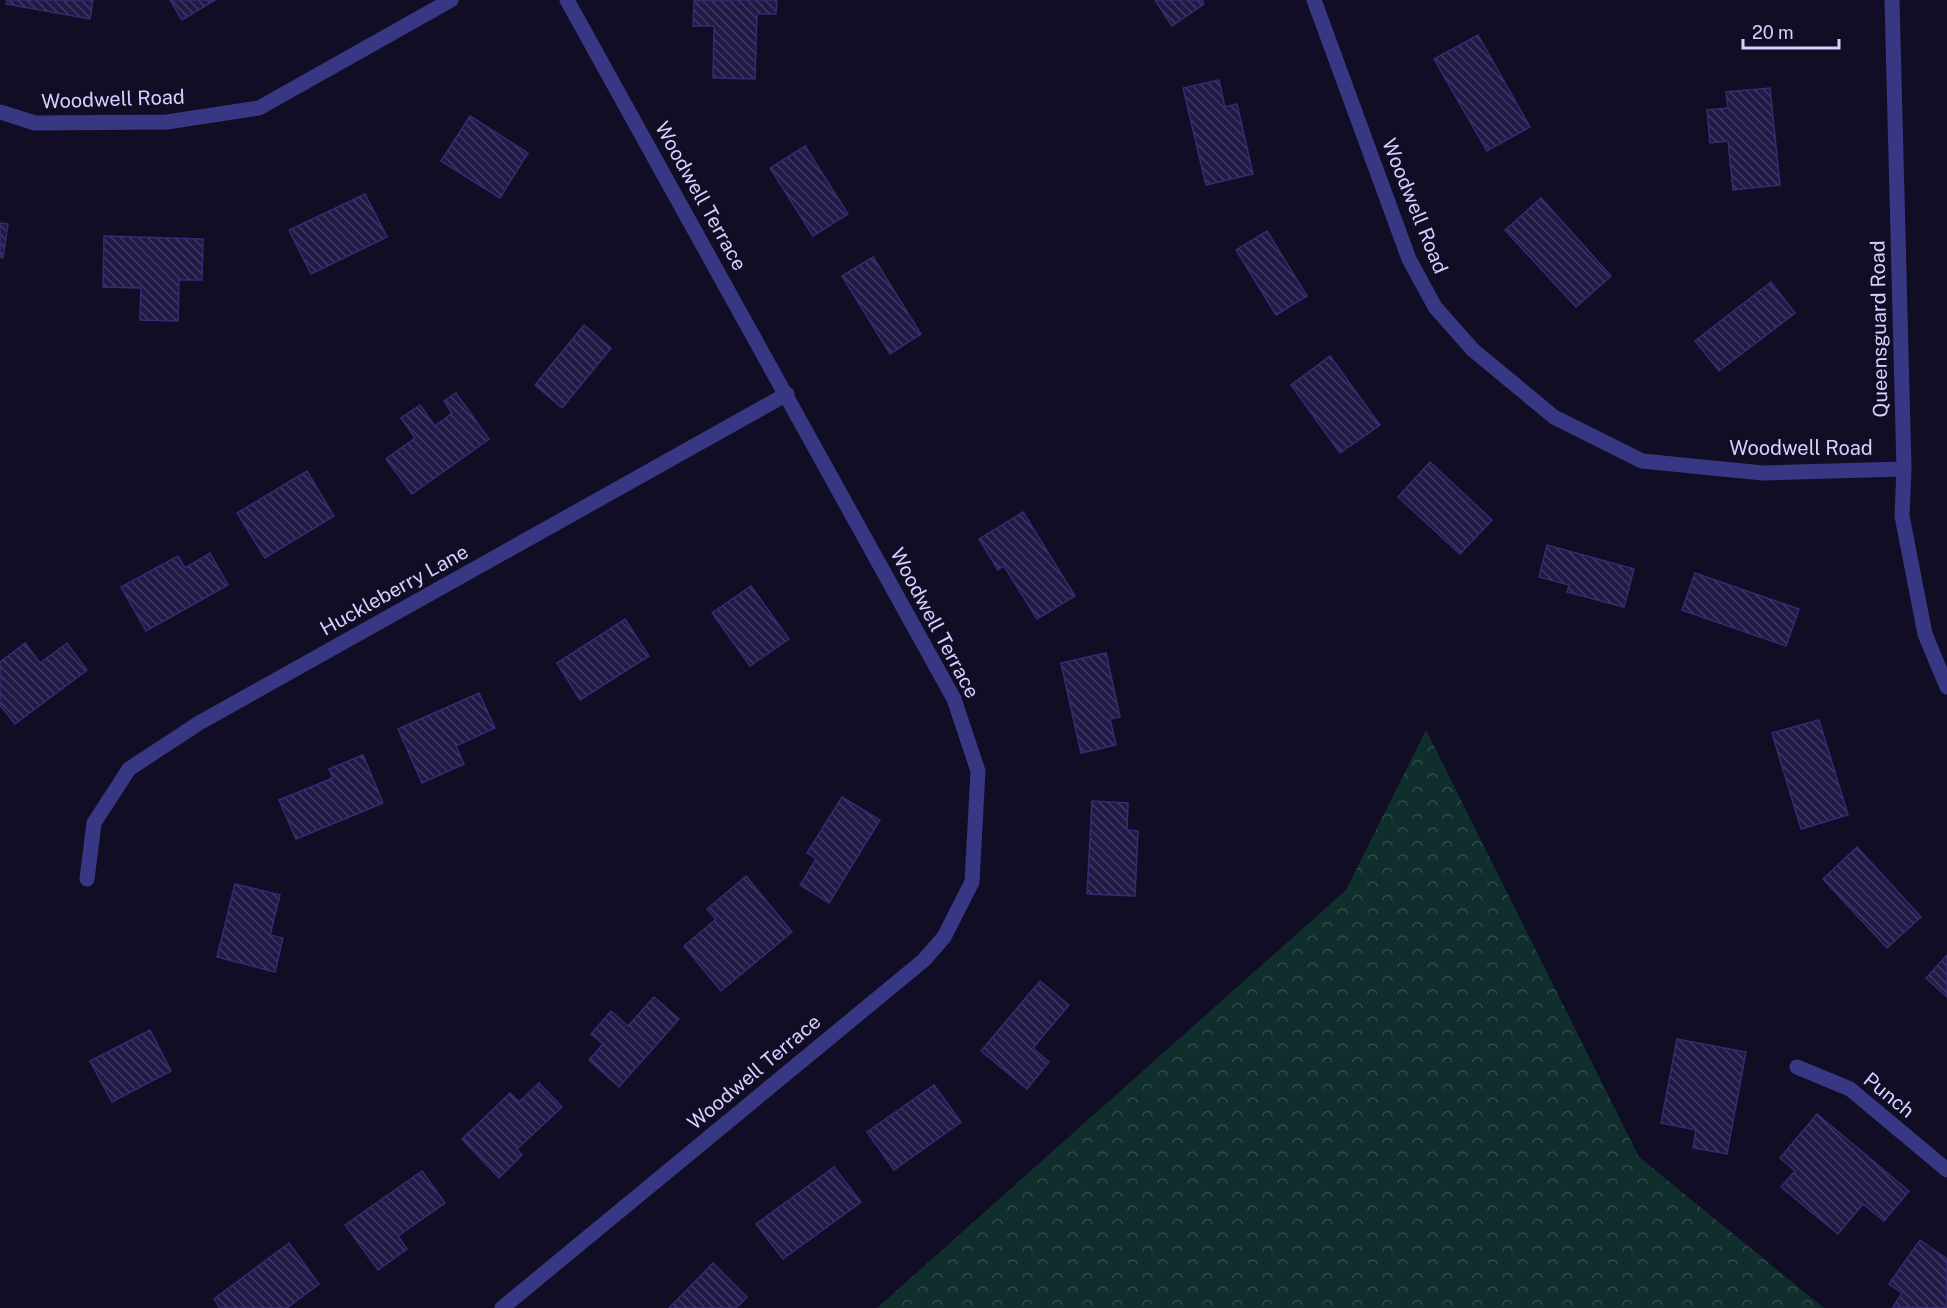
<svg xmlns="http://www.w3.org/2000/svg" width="1947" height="1308" viewBox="0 0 1947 1308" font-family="'Public Sans',sans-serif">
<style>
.forest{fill:url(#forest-crowns)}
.building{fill:url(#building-back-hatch);stroke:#372a72;stroke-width:1.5}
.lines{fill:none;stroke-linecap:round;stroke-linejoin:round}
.minor{stroke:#383784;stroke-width:15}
.labels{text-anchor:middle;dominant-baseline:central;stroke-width:6;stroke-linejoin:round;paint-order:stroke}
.street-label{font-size:20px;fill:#d5d0ff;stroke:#110d24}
</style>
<defs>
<pattern id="forest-crowns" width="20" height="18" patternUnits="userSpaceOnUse" patternTransform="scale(1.5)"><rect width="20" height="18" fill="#102e2c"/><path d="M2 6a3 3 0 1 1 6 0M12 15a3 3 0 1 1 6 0" fill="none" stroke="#324b4c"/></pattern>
<pattern id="building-back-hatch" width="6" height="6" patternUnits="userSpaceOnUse" patternTransform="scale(1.5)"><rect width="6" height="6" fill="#211946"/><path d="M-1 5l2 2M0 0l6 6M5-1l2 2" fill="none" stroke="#403962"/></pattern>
</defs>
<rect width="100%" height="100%" fill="#110d24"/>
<path class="forest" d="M 1426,730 L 1639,1157 L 1824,1308 L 877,1308 L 1346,890 Z"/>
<g class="building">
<path d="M 7,0 L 93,0 L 90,19 L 6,4 Z"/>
<path d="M 170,0 L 215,0 L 182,20 Z"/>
<path d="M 707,0 L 777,0 L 776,14 L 757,14 L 755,79 L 713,78 L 714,26 L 693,26 L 694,1 Z"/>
<path d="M 1155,0 L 1202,0 L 1204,4 L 1172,26 Z"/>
<path d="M 1478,35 L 1530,127 L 1487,151 L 1434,59 Z"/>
<path d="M 1219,80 L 1225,107 L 1237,104 L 1253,174 L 1206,185 L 1183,88 Z"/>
<path d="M 1770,88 L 1780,185 L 1733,190 L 1728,141 L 1710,143 L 1707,110 L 1728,108 L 1726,92 Z"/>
<path d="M 470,116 L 528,153 L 500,198 L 441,161 Z"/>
<path d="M 805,146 L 848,214 L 813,236 L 770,168 Z"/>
<path d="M 365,194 L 387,237 L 311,274 L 289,230 Z"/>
<path d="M 1541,198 L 1611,276 L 1576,307 L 1505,230 Z"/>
<path d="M 0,223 L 8,224 L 3,258 L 0,257 Z"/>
<path d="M 1267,231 L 1307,296 L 1276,315 L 1236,250 Z"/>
<path d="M 104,236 L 203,239 L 202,280 L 179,280 L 178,321 L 140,320 L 141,288 L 103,287 Z"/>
<path d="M 873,257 L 921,334 L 890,354 L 842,276 Z"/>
<path d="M 1771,282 L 1795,313 L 1719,371 L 1695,341 Z"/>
<path d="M 584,325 L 611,348 L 562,408 L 535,385 Z"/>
<path d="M 1330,356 L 1380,425 L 1340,453 L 1291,385 Z"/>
<path d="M 456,393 L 489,439 L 412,494 L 386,459 L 415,438 L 401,418 L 420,405 L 435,426 L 452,413 L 444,401 Z"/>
<path d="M 1430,462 L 1492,520 L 1460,554 L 1398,497 Z"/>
<path d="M 307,471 L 334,516 L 265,558 L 237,513 Z"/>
<path d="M 1023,512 L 1075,596 L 1037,619 L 1004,566 L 998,570 L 979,539 Z"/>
<path d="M 1547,545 L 1634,569 L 1624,607 L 1567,592 L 1569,585 L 1539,577 Z"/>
<path d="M 210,553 L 228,585 L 146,631 L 121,587 L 178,556 L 185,568 Z"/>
<path d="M 1695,573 L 1799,609 L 1786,646 L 1682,610 Z"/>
<path d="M 751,586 L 789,639 L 750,666 L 712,613 Z"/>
<path d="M 625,619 L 649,656 L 580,700 L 557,663 Z"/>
<path d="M 25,643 L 40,663 L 67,643 L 87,670 L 15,724 L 0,705 L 0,662 Z"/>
<path d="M 1106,653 L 1120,717 L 1110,719 L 1116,745 L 1081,753 L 1061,663 Z"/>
<path d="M 479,693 L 495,728 L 456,746 L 464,764 L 422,783 L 398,729 Z"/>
<path d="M 1819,720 L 1848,815 L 1801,829 L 1772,733 Z"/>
<path d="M 363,755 L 383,803 L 296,839 L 279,800 L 333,778 L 329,769 Z"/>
<path d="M 842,797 L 880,820 L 829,903 L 800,885 L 816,859 L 807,853 Z"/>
<path d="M 1092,801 L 1128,803 L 1127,830 L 1138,831 L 1135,896 L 1087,894 Z"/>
<path d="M 1857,847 L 1921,917 L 1887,948 L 1823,879 Z"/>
<path d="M 746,876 L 792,932 L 721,991 L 684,946 L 716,919 L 707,909 Z"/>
<path d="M 235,884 L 280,895 L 270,935 L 283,938 L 275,972 L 217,957 Z"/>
<path d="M 1947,955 L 1947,997 L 1926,978 Z"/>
<path d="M 1040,981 L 1069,1005 L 1033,1048 L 1049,1062 L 1027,1089 L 981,1051 Z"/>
<path d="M 654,997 L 679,1019 L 619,1087 L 589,1060 L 603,1044 L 591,1034 L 611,1011 L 628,1026 Z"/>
<path d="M 150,1030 L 171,1071 L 112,1102 L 90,1061 Z"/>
<path d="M 1677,1039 L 1746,1052 L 1727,1154 L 1693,1148 L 1696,1130 L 1661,1123 Z"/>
<path d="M 539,1083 L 562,1107 L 517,1149 L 522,1155 L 499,1178 L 462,1139 L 510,1093 L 519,1102 Z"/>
<path d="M 934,1085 L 961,1122 L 894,1170 L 867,1132 Z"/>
<path d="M 1817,1114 L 1909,1191 L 1884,1221 L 1863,1204 L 1838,1234 L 1781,1187 L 1795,1171 L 1780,1158 Z"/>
<path d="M 834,1167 L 861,1202 L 783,1259 L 756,1224 Z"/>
<path d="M 422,1171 L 445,1203 L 398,1236 L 407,1249 L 378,1270 L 345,1225 Z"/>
<path d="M 1920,1240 L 1947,1259 L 1947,1308 L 1893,1307 L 1902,1293 L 1889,1284 Z"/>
<path d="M 289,1243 L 319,1284 L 287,1308 L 220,1308 L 214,1299 Z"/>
<path d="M 713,1263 L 747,1297 L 736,1308 L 669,1308 Z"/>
</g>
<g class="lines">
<g class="minor">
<path d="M 1314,0 L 1409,259 L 1435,307 L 1473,350 L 1554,417 L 1642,461 L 1763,473 L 1904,469"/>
<path d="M 1892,0 L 1904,469 L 1902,516 L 1925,634 L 1947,687"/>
<path d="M 0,112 L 35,123 L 167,122 L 259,108 L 451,0"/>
<path d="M 87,879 L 94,823 L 129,769 L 199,723 L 787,394"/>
<path d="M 1797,1067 L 1850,1089 L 1947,1170"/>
<path d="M 502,1308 L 924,960 L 944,937 L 972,882 L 978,771 L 954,699 L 567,0"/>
</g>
</g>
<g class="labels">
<g class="street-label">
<text transform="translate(113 99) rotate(-2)">Woodwell Road</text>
<text transform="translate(701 196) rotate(61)">Woodwell Terrace</text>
<text transform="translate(1415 206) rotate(68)">Woodwell Road</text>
<text transform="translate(1879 329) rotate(-91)">Queensguard Road</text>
<text x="1801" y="448">Woodwell Road</text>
<text transform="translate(394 590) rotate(-29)">Huckleberry Lane</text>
<text transform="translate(935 623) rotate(62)">Woodwell Terrace</text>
<text transform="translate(754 1072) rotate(-40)">Woodwell Terrace</text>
<text transform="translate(1889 1095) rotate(39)">Punch</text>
</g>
</g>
<path d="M1743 39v9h96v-9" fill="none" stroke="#d5d0ff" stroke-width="3"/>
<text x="1752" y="39" font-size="18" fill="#d5d0ff" stroke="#110d24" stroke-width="4.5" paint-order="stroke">20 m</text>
</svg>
